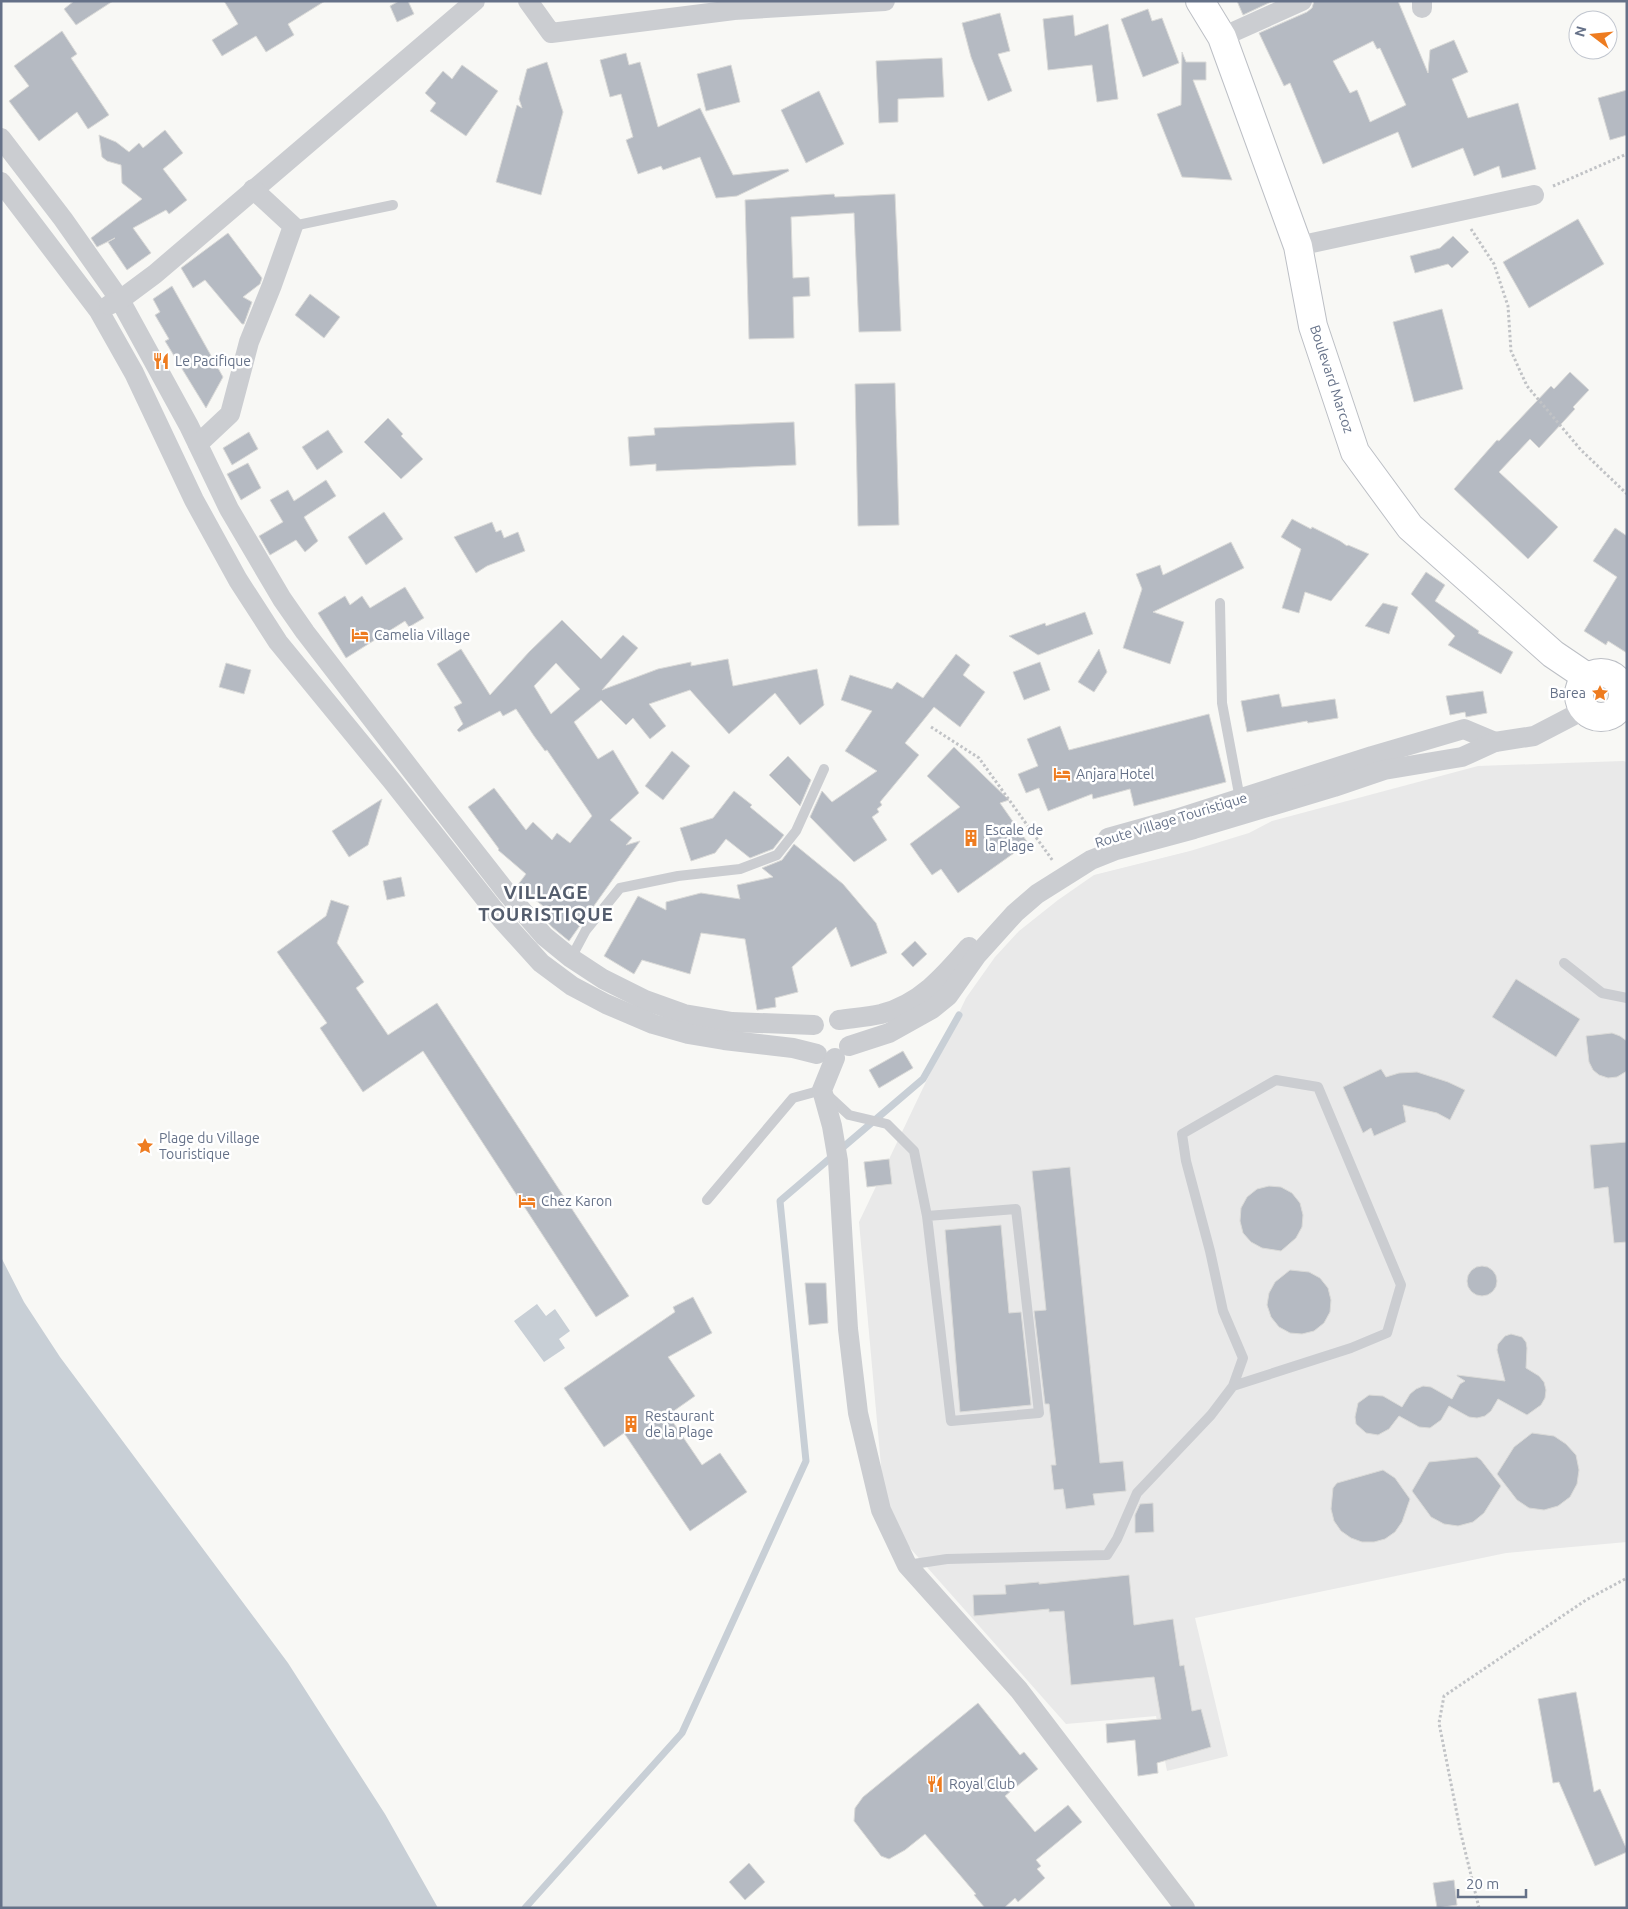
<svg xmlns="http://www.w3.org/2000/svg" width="1628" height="1909" viewBox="0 0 1628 1909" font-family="Ubuntu,sans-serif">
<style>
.built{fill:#e9e9e9}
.water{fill:#c8cfd6}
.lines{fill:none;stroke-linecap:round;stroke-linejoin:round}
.stream{stroke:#c8cfd6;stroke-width:7}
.building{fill:#b5bac2;stroke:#dadad8;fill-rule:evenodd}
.secondary-casing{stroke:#bcbfc5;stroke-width:30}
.path{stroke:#c1c3c6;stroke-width:3;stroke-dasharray:2.5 2.5;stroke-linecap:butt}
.lane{stroke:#cbcdd1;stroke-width:10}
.street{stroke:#cbcdd1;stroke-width:20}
.secondary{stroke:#fff;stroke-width:28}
.labels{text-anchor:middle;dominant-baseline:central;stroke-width:5;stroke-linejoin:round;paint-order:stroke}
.poi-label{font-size:14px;fill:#657188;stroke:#fff;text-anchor:start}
.street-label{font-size:14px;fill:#657188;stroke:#fff}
.district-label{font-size:19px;font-weight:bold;letter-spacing:1px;fill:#545d6d;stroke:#fff}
</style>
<rect width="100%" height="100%" fill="#f8f8f5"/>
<path class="built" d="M 1623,761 L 1627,762 L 1627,1542 L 1506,1553 L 1195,1618 L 1228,1756 L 1167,1771 L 1156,1716 L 1066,1724 L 886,1521 L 859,1222 L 966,998 L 995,957 L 1019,931 L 1058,900 L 1094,875 L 1190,851 L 1249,833 L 1272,821 L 1478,766 Z"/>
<g class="water">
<path d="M 1,1257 L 24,1302 L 60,1357 L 288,1663 L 385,1814 L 438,1908 L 1,1908 Z"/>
<path d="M 537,1304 L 546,1316 L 555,1309 L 570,1331 L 559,1339 L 565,1348 L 544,1362 L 514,1321 Z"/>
</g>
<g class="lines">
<path class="stream" d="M 525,1908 L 682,1733 L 806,1461 L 780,1201 L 923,1079 L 959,1015"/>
</g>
<g class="building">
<path d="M 74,1 L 113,1 L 76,25 L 64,9 Z"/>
<path d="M 224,1 L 325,1 L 288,24 L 294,35 L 266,52 L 256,36 L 222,56 L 212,40 L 238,24 Z"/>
<path d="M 399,1 L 408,1 L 414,14 L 397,22 L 390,6 Z"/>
<path d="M 1237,1 L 1273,1 L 1243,15 Z"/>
<path d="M 1314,1 L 1398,1 L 1428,73 L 1430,50 L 1454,40 L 1468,72 L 1452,79 L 1468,118 L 1518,103 L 1536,169 L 1502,178 L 1499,166 L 1474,176 L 1463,148 L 1412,168 L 1398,132 L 1323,164 L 1290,83 L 1284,86 L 1259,33 L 1307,12 L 1312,8 ZM 1373,41 L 1377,49 L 1380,48 L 1406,105 L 1370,122 L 1357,90 L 1350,93 L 1333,61 Z"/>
<path d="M 1148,9 L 1152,21 L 1162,18 L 1179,63 L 1143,77 L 1121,19 Z"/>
<path d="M 1000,13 L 1010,51 L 998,54 L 1012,91 L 988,101 L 971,57 L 962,23 Z"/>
<path d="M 1073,15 L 1075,36 L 1108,24 L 1118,99 L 1097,102 L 1092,65 L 1048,70 L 1043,19 Z"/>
<path d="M 62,31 L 77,54 L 71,58 L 109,115 L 88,129 L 77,112 L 39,141 L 9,101 L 29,86 L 14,66 Z"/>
<path d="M 1182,52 L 1186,62 L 1206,62 L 1206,80 L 1193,80 L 1232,180 L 1182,177 L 1157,114 L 1181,105 Z"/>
<path d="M 626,53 L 629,65 L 640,62 L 658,127 L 700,108 L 733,175 L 788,169 L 789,171 L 737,196 L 716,198 L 700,157 L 663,170 L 661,166 L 638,174 L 626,140 L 633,137 L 621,94 L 610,97 L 600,60 Z"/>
<path d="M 942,58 L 944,97 L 898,99 L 898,122 L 879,123 L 876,61 Z"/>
<path d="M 547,62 L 563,112 L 541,195 L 496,182 L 517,105 L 522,108 L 519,99 L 527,69 Z"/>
<path d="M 462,65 L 498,91 L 466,136 L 430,111 L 436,103 L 425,93 L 443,71 L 452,79 Z"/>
<path d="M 731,65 L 740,102 L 706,111 L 697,74 Z"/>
<path d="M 1627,90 L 1627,135 L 1610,140 L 1598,98 Z"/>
<path d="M 819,91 L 844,144 L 806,163 L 781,110 Z"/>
<path d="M 165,130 L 183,153 L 163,169 L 187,200 L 169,214 L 166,210 L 133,228 L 151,253 L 127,270 L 108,242 L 115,238 L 97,247 L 91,238 L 142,199 L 122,183 L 121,165 L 107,161 L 102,157 L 99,135 L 116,142 L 129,152 L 139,143 L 143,148 Z"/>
<path d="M 834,194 L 835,197 L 895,194 L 901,331 L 859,332 L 854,213 L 791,217 L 793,278 L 809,277 L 810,296 L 793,297 L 794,338 L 749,339 L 745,200 Z"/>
<path d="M 1578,219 L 1604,264 L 1529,308 L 1503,262 Z"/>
<path d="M 228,233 L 262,278 L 260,284 L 243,297 L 252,302 L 244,324 L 242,324 L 205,280 L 193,288 L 181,268 Z"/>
<path d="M 1453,236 L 1469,252 L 1452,268 L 1448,264 L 1415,273 L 1410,256 L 1440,248 Z"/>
<path d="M 172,286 L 223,377 L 206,408 L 165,341 L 169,339 L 155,315 L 160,312 L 153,299 Z"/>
<path d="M 310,294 L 340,317 L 324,338 L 295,315 Z"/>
<path d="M 1442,309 L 1463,389 L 1414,402 L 1393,322 Z"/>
<path d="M 1570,372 L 1589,390 L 1573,407 L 1575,409 L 1539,448 L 1530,439 L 1499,472 L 1558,527 L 1528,559 L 1454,489 L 1497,440 L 1499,441 L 1551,386 L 1554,389 Z"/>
<path d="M 895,383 L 899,525 L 858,526 L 855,384 Z"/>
<path d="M 388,418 L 403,434 L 401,436 L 423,459 L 401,479 L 364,442 Z"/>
<path d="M 794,422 L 796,465 L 656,471 L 656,464 L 630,466 L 628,437 L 655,435 L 654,428 Z"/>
<path d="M 328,430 L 343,452 L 317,470 L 302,447 Z"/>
<path d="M 249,432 L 258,449 L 232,465 L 223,448 Z"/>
<path d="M 248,463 L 261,488 L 241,500 L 227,474 Z"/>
<path d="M 326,480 L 336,496 L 304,517 L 318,541 L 305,552 L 296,540 L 270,555 L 259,536 L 283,522 L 270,500 L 288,490 L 294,501 Z"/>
<path d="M 384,512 L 403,539 L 366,565 L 348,537 Z"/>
<path d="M 1292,519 L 1311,529 L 1312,527 L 1340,541 L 1347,546 L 1348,545 L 1369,554 L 1331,601 L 1305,592 L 1299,613 L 1282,608 L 1301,549 L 1281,537 Z"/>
<path d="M 492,522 L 496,532 L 501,530 L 504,538 L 518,532 L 525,551 L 487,566 L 476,573 L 454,537 Z"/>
<path d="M 1615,528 L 1627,536 L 1627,653 L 1608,641 L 1606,645 L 1584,631 L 1617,577 L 1593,561 Z"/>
<path d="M 1231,542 L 1244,568 L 1153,612 L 1184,622 L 1170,664 L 1123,648 L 1142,589 L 1136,574 L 1160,565 L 1163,575 Z"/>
<path d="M 1426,572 L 1445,585 L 1435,601 L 1479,631 L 1478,633 L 1513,652 L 1501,674 L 1448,645 L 1455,636 L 1411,594 Z"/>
<path d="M 405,587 L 424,618 L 409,627 L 405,621 L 346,658 L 318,613 L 345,596 L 350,605 L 362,596 L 370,608 Z"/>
<path d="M 1383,603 L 1398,607 L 1389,634 L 1365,626 Z"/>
<path d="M 1085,612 L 1093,634 L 1038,655 L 1009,636 L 1045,623 L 1046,626 Z"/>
<path d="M 562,620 L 601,659 L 623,635 L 638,648 L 602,690 L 658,669 L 691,662 L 691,666 L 728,659 L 733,686 L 817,669 L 824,705 L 800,725 L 775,693 L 729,734 L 690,690 L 649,704 L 666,726 L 650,739 L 633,718 L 626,725 L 601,700 L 574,722 L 598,759 L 613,750 L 639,793 L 610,820 L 632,838 L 626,845 L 640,841 L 569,941 L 552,927 L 542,916 L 547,909 L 517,886 L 526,874 L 498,850 L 499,849 L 468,807 L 494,788 L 526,830 L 533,822 L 552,840 L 557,833 L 570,843 L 592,816 L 547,750 L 545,751 L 534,736 L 516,709 L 503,716 L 500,711 L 459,732 L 457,730 L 463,724 L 454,707 L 462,703 L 437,664 L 461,649 L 490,695 L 529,652 ZM 556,663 L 580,689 L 551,714 L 534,686 Z"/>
<path d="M 1099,649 L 1107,672 L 1094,692 L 1078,682 Z"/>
<path d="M 956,654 L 970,665 L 963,675 L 985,692 L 960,727 L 934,707 L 905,743 L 919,755 L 880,802 L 882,805 L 877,809 L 879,812 L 872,817 L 887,840 L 854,862 L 810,817 L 822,791 L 832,802 L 877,771 L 845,751 L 872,711 L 841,700 L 850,675 L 892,689 L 897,682 L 923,698 Z"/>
<path d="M 1040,662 L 1050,690 L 1024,700 L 1013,672 Z"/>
<path d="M 226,663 L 251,670 L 244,694 L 219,687 Z"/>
<path d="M 1483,691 L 1487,713 L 1466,717 L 1465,712 L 1450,715 L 1446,696 Z"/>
<path d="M 1279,694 L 1282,707 L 1335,699 L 1338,718 L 1308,723 L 1307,721 L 1247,732 L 1241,701 Z"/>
<path d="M 1209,714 L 1226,782 L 1134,806 L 1130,789 L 1093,799 L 1092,794 L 1048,811 L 1039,788 L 1026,793 L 1018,774 L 1038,766 L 1027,739 L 1060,726 L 1069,750 Z"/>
<path d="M 954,747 L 1009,800 L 1000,803 L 1028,843 L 958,893 L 941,869 L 932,875 L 910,844 L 960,807 L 927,776 Z"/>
<path d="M 672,751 L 690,766 L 663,800 L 645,786 Z"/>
<path d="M 788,756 L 811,780 L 800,806 L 769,775 Z"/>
<path d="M 734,791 L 752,805 L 750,807 L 784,835 L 773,849 L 750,858 L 726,839 L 715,853 L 691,861 L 680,828 L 713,818 Z"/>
<path d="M 382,799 L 368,845 L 349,857 L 332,831 Z"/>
<path d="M 794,844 L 843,884 L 876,923 L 887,953 L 851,967 L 836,927 L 792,967 L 798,992 L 775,998 L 776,1007 L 757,1010 L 745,939 L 701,933 L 690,974 L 642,960 L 634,974 L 604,956 L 638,896 L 666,910 L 666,902 L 701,893 L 740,899 L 737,885 L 773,877 L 762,868 L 782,860 Z"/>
<path d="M 401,877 L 405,896 L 387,900 L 383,881 Z"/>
<path d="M 331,900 L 349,906 L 337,943 L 364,982 L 356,988 L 388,1035 L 437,1003 L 629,1296 L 596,1317 L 423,1051 L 363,1092 L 320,1028 L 327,1023 L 277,952 L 326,916 Z"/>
<path d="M 915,941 L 927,954 L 913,967 L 901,954 Z"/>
<path d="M 1516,979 L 1580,1019 L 1556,1057 L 1492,1017 Z"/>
<path d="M 1612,1033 L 1620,1036 L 1627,1041 L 1627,1071 L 1617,1077 L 1608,1078 L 1599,1075 L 1593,1070 L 1589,1062 L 1586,1036 Z"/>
<path d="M 903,1051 L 913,1068 L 879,1088 L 869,1070 Z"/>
<path d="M 1381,1069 L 1386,1077 L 1399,1073 L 1417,1072 L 1448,1082 L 1465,1090 L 1450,1120 L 1437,1113 L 1403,1105 L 1406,1122 L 1374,1136 L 1371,1128 L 1363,1133 L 1343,1087 Z"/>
<path d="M 1627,1142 L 1627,1242 L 1614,1243 L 1608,1187 L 1594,1189 L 1590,1145 Z"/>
<path d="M 889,1159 L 892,1184 L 867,1187 L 864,1162 Z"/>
<path d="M 1070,1167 L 1100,1463 L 1123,1461 L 1126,1491 L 1093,1494 L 1095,1505 L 1066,1509 L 1063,1489 L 1054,1490 L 1051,1465 L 1056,1465 L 1049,1404 L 1045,1404 L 1034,1311 L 1046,1310 L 1032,1171 Z"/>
<path d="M 1269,1186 L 1281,1187 L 1292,1193 L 1300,1203 L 1303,1215 L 1302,1227 L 1296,1238 L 1281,1251 L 1262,1248 L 1251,1242 L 1243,1233 L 1240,1221 L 1241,1208 L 1247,1197 L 1257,1189 Z"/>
<path d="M 1001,1225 L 1009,1313 L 1021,1312 L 1031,1405 L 960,1412 L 945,1230 Z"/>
<circle cx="1482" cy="1281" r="15"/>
<path d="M 1290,1270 L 1309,1272 L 1320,1278 L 1328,1288 L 1331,1300 L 1330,1312 L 1324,1323 L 1314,1331 L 1302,1334 L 1290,1333 L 1279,1327 L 1271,1317 L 1267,1305 L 1269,1293 L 1275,1282 Z"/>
<path d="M 805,1283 L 826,1283 L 828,1323 L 809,1325 Z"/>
<path d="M 693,1297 L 712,1333 L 668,1357 L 695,1396 L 668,1415 L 702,1465 L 720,1453 L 747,1492 L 690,1531 L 624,1433 L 604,1447 L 564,1388 L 675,1312 L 673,1307 Z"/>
<path d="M 1511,1334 L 1522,1337 L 1526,1342 L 1527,1348 L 1526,1368 L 1539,1376 L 1544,1382 L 1546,1390 L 1545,1398 L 1541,1405 L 1527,1415 L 1498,1399 L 1491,1411 L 1485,1416 L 1477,1418 L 1469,1417 L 1449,1406 L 1441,1420 L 1430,1428 L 1419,1427 L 1399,1416 L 1389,1429 L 1378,1435 L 1366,1433 L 1356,1424 L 1355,1417 L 1358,1403 L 1369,1395 L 1383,1396 L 1402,1407 L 1410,1394 L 1416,1389 L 1423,1386 L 1431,1387 L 1452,1399 L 1460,1384 L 1465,1381 L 1457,1376 L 1457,1375 L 1505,1381 L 1497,1350 L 1498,1344 L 1505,1336 Z"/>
<path d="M 1532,1433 L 1554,1436 L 1566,1444 L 1576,1455 L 1579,1470 L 1577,1484 L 1570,1497 L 1558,1506 L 1544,1510 L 1529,1508 L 1517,1500 L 1497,1474 L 1514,1447 Z"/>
<path d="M 1477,1457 L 1481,1460 L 1501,1486 L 1484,1513 L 1473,1522 L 1458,1526 L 1444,1524 L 1431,1517 L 1412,1491 L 1429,1462 Z"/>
<path d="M 1383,1470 L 1395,1478 L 1410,1499 L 1402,1522 L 1395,1532 L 1385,1539 L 1374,1542 L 1362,1542 L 1351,1538 L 1341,1531 L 1334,1521 L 1331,1509 L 1333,1488 L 1337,1483 Z"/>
<path d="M 1153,1503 L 1154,1532 L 1135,1533 L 1135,1515 L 1140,1504 Z"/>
<path d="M 1129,1575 L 1134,1625 L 1173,1619 L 1180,1666 L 1184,1665 L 1192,1711 L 1201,1709 L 1211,1747 L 1157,1763 L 1158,1773 L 1138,1776 L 1135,1740 L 1107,1743 L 1106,1724 L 1161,1719 L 1154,1677 L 1071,1685 L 1064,1611 L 1049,1612 L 1049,1609 L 974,1616 L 973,1595 L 1006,1594 L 1005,1585 L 1039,1582 L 1039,1584 Z"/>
<path d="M 1576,1692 L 1594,1792 L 1600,1789 L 1627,1850 L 1627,1852 L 1595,1866 L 1559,1782 L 1553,1783 L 1538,1699 Z"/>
<path d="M 978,1703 L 1020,1755 L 1024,1752 L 1038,1769 L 1005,1796 L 1035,1832 L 1068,1805 L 1082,1822 L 1036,1860 L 1041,1866 L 1037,1869 L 1045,1878 L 1018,1902 L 1015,1898 L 1004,1908 L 985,1908 L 974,1895 L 976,1894 L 925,1834 L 905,1850 L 889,1859 L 881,1856 L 854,1821 L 855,1808 L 863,1797 Z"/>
<path d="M 749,1863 L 765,1882 L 745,1900 L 729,1882 Z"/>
<path d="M 1454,1880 L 1457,1905 L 1437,1908 L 1433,1883 Z"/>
</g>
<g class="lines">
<g class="secondary-casing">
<g id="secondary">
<path d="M 1200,1 L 1222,37 L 1298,246 L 1313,326 L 1355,452 L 1410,527 L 1553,654 L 1587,677"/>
<circle cx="1601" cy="695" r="22"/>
</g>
</g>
<g class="path">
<path d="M 1553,186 L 1627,154"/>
<path d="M 1471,229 L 1494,264 L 1508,306 L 1511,351 L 1527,386 L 1581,450 L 1627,494"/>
<path d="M 931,727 L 979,758 L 1053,861"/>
<path d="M 1479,1908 L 1461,1834 L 1439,1723 L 1444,1696 L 1586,1600 L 1627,1578"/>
</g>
<g class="lane">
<path d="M 293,226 L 393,205"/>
<path d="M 1220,603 L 1222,703 L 1240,799"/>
<path d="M 571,958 L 586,930 L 620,888 L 678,876 L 740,869 L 777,855 L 796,831 L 824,769"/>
<path d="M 1564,963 L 1602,993 L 1627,998"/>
<path d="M 707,1200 L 793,1098 L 822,1090 L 849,1115 L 887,1124 L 914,1151 L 927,1216 L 951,1421 L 1039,1413 L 1016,1209 L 927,1216"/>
<path d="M 907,1565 L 947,1559 L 1107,1555 L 1117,1539 L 1137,1493 L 1211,1415 L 1233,1386 L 1351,1348 L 1387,1333 L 1401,1285 L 1318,1087 L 1276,1080 L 1182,1134 L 1186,1161 L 1210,1251 L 1223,1311 L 1243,1358 L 1233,1386"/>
</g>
<g class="street">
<path d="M 528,1 L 551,33 L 734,10 L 885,1"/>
<path d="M 1422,8 L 1422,1"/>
<path d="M 1222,37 L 1302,1"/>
<path d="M 1,138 L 63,219 L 120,300 L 189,426 L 229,509 L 282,599 L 305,632 L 432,797 L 507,893 L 544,936 L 571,958 L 603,979 L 645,1000 L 684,1014 L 732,1022 L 814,1025"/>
<path d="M 1,182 L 99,311 L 134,373 L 194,500 L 238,580 L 278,642 L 392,781 L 502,920 L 541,963 L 572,986 L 606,1004 L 653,1024 L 688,1034 L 724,1040 L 793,1048 L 817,1054"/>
<path d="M 1298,246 L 1534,195"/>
<path d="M 109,305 L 120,300 L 155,274 L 475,1"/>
<path d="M 198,444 L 230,414 L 249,342 L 272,285 L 293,226 L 253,189"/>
<path d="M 1108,838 L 1176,819 L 1372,756 L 1464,729 L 1495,742"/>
<path d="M 839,1020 C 853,1018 867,1017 881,1014 C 920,1004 944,976 969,947"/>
<path d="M 849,1046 L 889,1033 L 932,1009 L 948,996 L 977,955 L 1015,913 L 1037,894 L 1091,860 L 1116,850 L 1194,829 L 1334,787 L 1384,770 L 1462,757 L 1495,742 L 1534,736 L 1584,710"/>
<path d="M 835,1058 L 822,1090 L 832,1126 L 838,1161 L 848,1329 L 858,1413 L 881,1510 L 907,1565 L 1019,1690 L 1185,1908"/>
</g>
<use href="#secondary" class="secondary"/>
</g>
<defs>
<g id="restaurant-bare" transform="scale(1.35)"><path d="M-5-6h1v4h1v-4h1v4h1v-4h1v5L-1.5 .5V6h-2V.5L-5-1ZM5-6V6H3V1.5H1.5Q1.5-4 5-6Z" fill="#ee7c20" stroke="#fff" stroke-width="2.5" paint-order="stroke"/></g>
<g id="hotel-bare" transform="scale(1.35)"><path d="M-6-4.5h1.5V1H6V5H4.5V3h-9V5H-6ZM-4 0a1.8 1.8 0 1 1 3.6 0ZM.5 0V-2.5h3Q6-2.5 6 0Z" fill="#ee7c20" stroke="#fff" stroke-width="2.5" paint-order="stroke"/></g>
<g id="sight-bare" transform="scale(1.35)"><path d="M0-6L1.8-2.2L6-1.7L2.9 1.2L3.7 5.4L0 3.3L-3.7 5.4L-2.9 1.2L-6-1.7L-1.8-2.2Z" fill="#ee7c20" stroke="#fff" stroke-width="2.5" paint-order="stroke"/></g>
<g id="building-bare" transform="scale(1.35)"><path d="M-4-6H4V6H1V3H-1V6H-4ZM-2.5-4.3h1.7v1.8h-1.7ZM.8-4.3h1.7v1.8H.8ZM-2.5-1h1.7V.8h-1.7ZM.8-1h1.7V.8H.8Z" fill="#ee7c20" stroke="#fff" stroke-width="2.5" paint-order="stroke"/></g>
</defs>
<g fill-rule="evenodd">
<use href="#restaurant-bare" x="161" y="361"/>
<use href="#hotel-bare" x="360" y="635"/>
<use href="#sight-bare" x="1600" y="693"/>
<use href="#hotel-bare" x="1062" y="774"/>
<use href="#building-bare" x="971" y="838"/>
<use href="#sight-bare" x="145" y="1146"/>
<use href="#hotel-bare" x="527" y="1201"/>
<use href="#building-bare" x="631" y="1424"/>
<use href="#restaurant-bare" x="935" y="1784"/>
</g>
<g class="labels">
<g class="poi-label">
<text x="175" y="361">Le Pacifique</text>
<text x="374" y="635">Camelia Village</text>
<text x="1586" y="693" text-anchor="end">Barea</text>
<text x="1076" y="774">Anjara Hotel</text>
<text x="985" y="830">Escale de<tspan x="985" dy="16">la Plage</tspan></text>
<text x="159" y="1138">Plage du Village<tspan x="159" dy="16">Touristique</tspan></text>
<text x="541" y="1201">Chez Karon</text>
<text x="645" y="1416">Restaurant<tspan x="645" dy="16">de la Plage</tspan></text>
<text x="949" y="1784">Royal Club</text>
</g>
<g class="street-label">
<text transform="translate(1332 379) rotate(72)">Boulevard Marcoz</text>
<text transform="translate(1171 820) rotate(-17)">Route Village Touristique</text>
</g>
<g class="district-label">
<text x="546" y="892">VILLAGE<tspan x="546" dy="22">TOURISTIQUE</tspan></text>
</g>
</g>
<rect width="1628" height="1909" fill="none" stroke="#657188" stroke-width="5"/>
<g transform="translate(1593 35) rotate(286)"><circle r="24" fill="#ffffff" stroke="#c1c6cf"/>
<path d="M0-4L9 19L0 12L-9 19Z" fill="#ee7c20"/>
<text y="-8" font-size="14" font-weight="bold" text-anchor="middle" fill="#657188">N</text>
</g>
<path d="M1458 1889v8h68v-8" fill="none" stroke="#657188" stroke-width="2.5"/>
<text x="1466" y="1889" font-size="15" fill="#657188" stroke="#ffffff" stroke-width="4" paint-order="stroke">20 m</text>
</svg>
